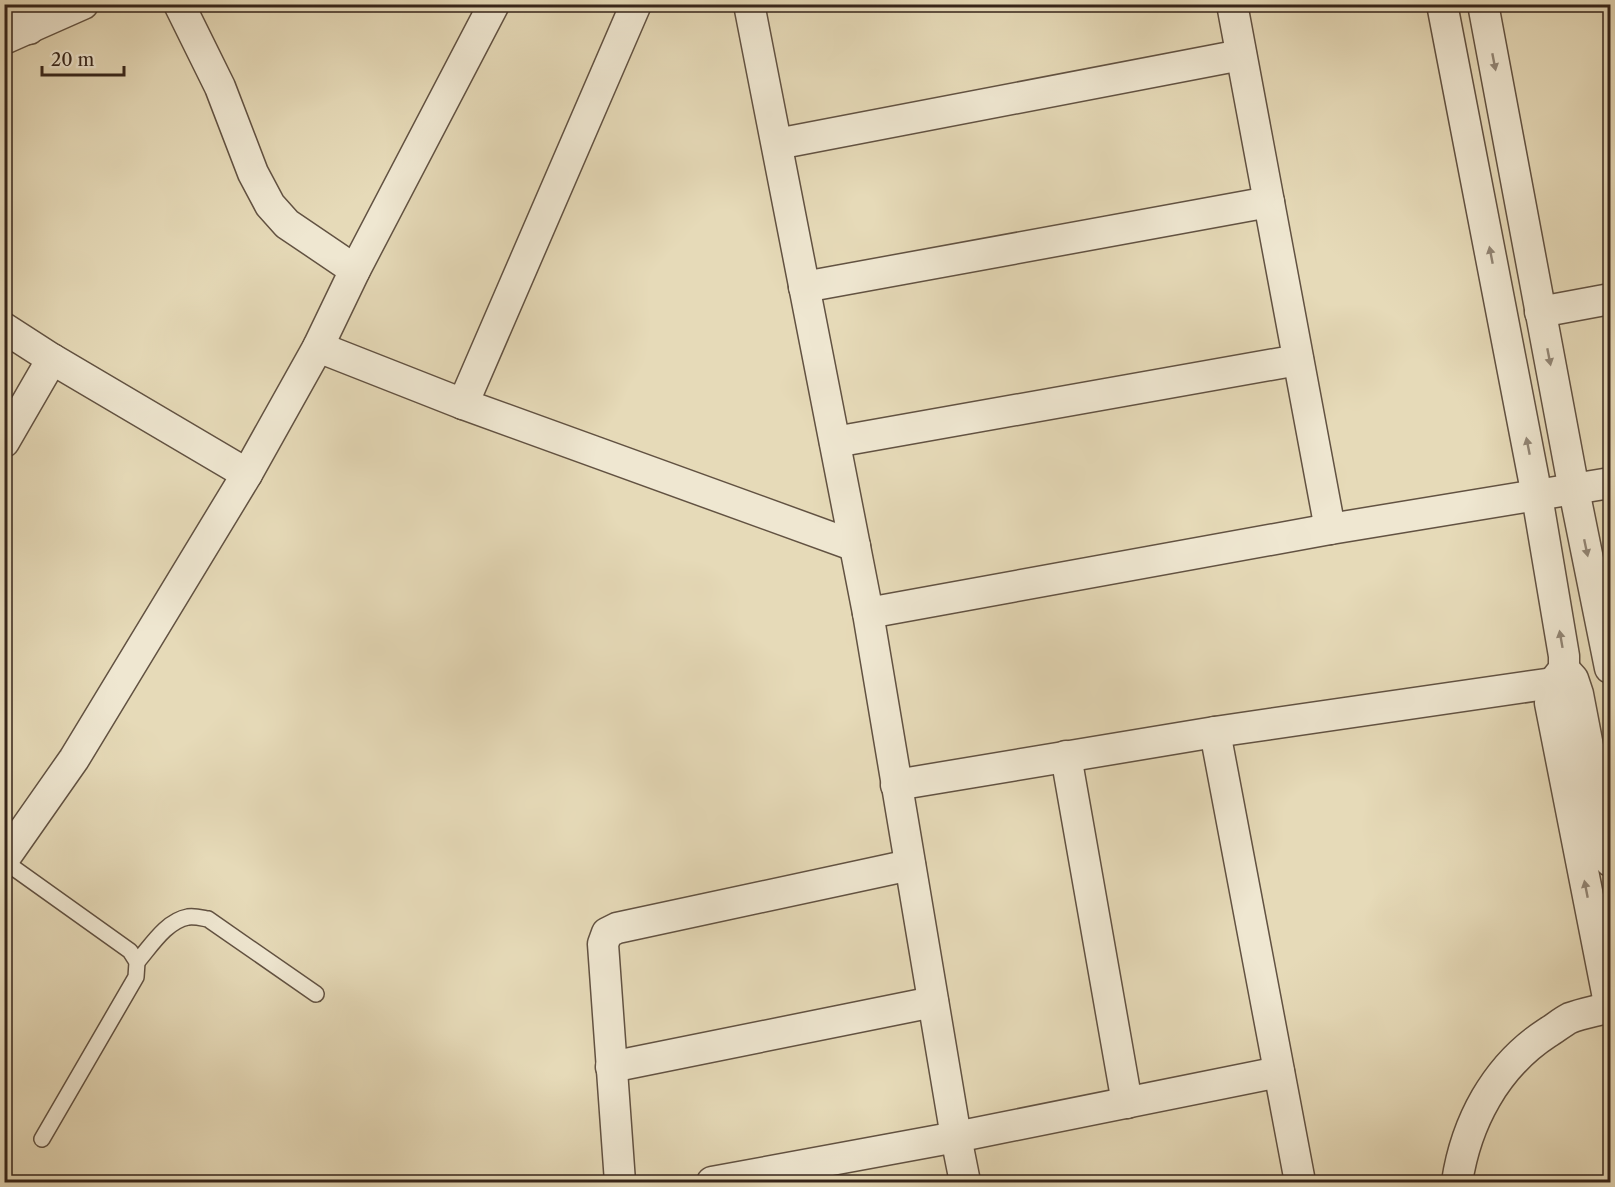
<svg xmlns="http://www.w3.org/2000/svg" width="1615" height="1187" viewBox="0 0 1615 1187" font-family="'Libre Caslon Text',serif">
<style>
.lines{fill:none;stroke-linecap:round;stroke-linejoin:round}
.lane-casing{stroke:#625242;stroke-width:18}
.street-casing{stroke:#625242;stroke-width:33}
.lane{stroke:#efe7d1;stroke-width:15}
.street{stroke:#efe7d1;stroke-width:30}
.oneway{fill:#928676}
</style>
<rect width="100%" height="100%" fill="#e6dab8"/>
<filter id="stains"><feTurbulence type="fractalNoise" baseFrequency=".00333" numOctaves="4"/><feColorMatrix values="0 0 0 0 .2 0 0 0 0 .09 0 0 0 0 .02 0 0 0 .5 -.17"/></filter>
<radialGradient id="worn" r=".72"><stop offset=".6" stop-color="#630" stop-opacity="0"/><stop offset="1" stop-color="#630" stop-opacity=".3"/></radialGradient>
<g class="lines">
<g class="lane-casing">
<g id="lane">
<path d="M 4,861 L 130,951 L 137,962 L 136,977 L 42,1139"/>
<path d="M 137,962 C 151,946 166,921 188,917 C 195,916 202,918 208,919 L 316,994"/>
</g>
</g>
<g class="street-casing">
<g id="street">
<path d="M 11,4 L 29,29"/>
<path d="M 179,4 L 220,87 L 253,173 L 270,205 L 287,224 L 355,270"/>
<path d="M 749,4 L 868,613 L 956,1137 L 965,1182"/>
<path d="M 1232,4 L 1330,529"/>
<path d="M 1442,4 L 1537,496 L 1564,656 L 1564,669 L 1553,683 L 1550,703 L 1610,1008"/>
<path d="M 1483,4 L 1574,490 L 1610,668"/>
<path d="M 4,39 L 83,4"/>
<path d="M 777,144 L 1241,55"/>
<path d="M 804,287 L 1269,202"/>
<path d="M 1540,312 L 1610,299"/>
<path d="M 4,328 L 52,359 L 247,474"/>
<path d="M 318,347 L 463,404 L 855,546"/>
<path d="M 463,404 L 636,4"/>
<path d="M 4,442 L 52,359"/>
<path d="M 835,442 L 1298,360"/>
<path d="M 868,613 L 1330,529 L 1610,483"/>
<path d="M 1564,669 L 1573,679 L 1578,694 L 1610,861"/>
<path d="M 1215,732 L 1300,1182"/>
<path d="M 1066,756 L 1127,1103"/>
<path d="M 896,785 L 1215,732 L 1553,683"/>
<path d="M 4,859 L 74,759 L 247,474 L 318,347 L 355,270 L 494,4"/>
<path d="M 611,1067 L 933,1002"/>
<path d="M 620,1182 L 603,944 L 607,933 L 617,928 L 910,865"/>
<path d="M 712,1182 L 956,1137 L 1279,1072"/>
<path d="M 1457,1182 C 1466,1123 1495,1067 1547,1033 C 1554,1029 1562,1022 1570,1018 C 1583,1013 1597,1011 1610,1007"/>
</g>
</g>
<use href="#lane" class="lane"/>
<use href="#street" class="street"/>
</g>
<defs><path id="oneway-solid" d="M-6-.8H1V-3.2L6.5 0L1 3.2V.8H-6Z" transform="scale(1.5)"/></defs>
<g class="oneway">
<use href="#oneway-solid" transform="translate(1494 62) rotate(79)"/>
<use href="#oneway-solid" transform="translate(1491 255) rotate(-101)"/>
<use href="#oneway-solid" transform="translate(1549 357) rotate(79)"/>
<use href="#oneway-solid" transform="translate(1528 446) rotate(-101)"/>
<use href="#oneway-solid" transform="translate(1586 548) rotate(78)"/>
<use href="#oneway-solid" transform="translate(1561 639) rotate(-100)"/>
<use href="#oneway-solid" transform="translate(1586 889) rotate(-101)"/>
</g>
<rect width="1615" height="1187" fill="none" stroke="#e6dab8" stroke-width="24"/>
<rect x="6" y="6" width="1603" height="1175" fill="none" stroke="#36251a" stroke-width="3"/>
<rect x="12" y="12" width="1591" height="1163" fill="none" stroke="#36251a" stroke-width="1.5"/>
<path d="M42 66v9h82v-9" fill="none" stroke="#36251a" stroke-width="3"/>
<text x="51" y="66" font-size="18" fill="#36251a" stroke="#efe7d1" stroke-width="4.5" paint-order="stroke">20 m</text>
<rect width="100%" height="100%" filter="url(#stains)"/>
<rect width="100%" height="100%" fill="url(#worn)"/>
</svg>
